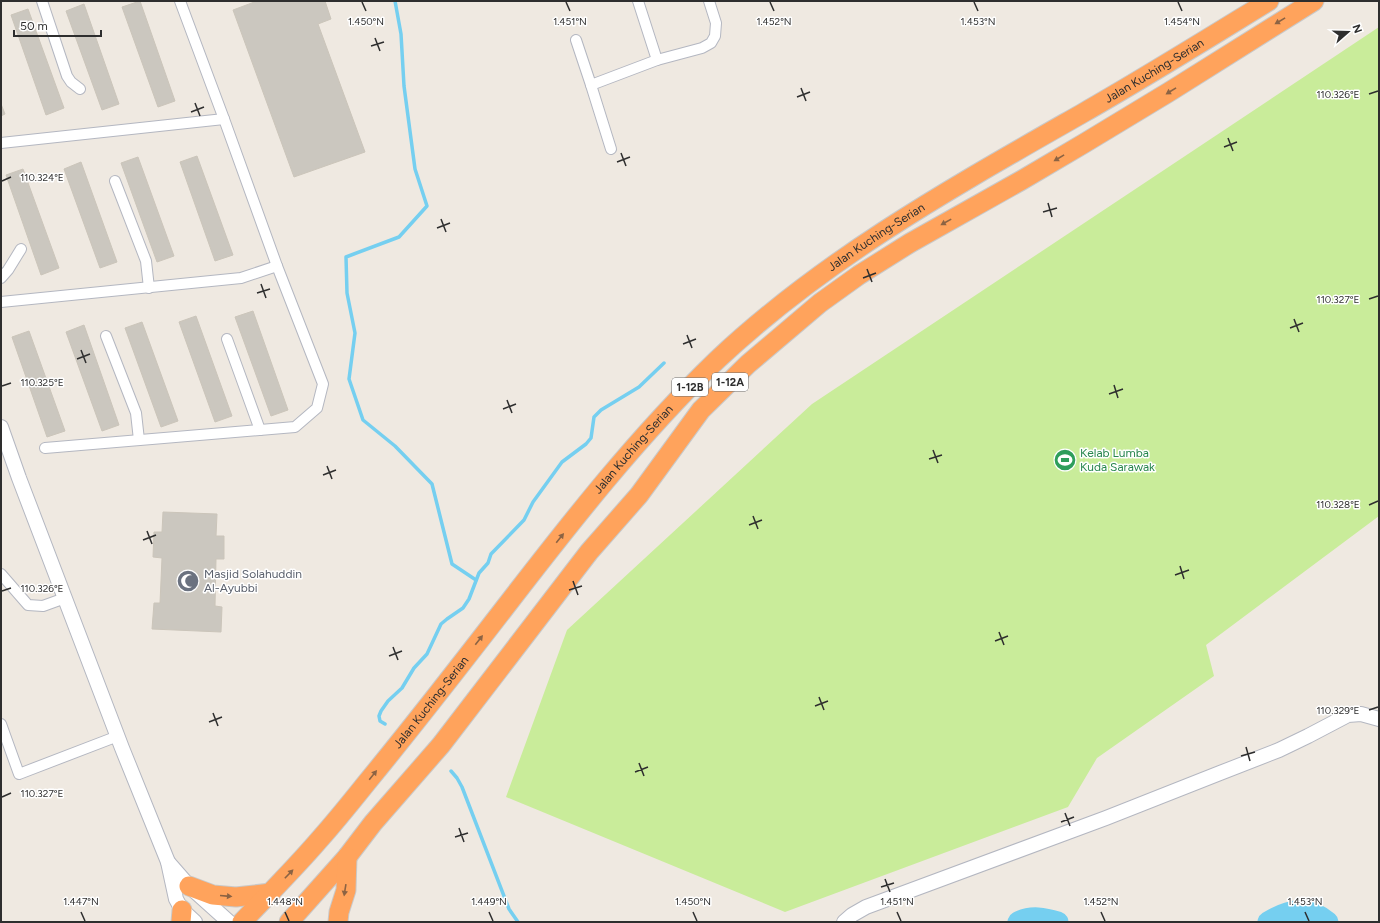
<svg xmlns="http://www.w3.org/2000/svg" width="1380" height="923" viewBox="0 0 1380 923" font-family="Figtree,sans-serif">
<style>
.pitch{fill:#c9ec9a}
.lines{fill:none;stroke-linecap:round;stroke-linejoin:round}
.stream{stroke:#75cff0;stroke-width:3.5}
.river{stroke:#75cff0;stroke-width:21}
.building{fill:#cbc7bf;stroke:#cbc5ba}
.street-casing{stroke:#b4b7c1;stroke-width:12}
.secondary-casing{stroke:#b4b7c1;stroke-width:16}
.highway-casing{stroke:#c9c9c9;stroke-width:21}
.street{stroke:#fff;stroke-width:10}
.secondary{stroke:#fff;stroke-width:14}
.highway{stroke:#ffa35c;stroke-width:19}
.oneway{fill:#8c6343}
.ticks{fill:none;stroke:#2e2e2e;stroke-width:1.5}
.labels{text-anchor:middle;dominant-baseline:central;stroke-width:3;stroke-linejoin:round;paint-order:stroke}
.shield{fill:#fff;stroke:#6d6d6d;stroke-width:1}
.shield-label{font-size:11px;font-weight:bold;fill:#2e2e2e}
.street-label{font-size:12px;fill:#2e2e2e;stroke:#fff}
.leisure-label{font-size:12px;fill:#27864d;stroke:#fff;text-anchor:start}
.worship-label{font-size:12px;fill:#5b616d;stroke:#fff;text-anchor:start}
.ticks-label{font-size:10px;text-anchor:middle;fill:#2e2e2e;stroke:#fff;stroke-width:3;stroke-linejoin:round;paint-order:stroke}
</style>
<rect width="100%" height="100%" fill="#efe9e1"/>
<path class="pitch" d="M 1379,27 L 1379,516 L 1206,645 L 1214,676 L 1097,758 L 1068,807 L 785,912 L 506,797 L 567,630 L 812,404 Z"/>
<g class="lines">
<g class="stream">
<path d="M 395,1 L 401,34 L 404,86 L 415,169 L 427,206 L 399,237 L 346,257 L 347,293 L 355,333 L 349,379 L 363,420 L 395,446 L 432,484 L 452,564 L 476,580"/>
<path d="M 385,724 L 380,721 L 379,716 L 381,711 L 388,701 L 402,688 L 414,668 L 427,654 L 441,624 L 447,619 L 463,608 L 469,599 L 479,573 L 488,563 L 491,554 L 524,520 L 533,502 L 562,462 L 586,444 L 591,438 L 594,417 L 601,410 L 639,387 L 664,363"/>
<path d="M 451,771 L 457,778 L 462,787 L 509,909 L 518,922"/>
</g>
<g class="river">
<path d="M 1018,922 C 1031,915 1045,918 1058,922"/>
<path d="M 1268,922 C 1289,909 1308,905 1328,922"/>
</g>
</g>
<g class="building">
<path d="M 140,1 L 175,101 L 158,107 L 122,7 Z"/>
<path d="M 257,1 L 325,1 L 331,19 L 318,24 L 365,152 L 294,177 L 233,10 Z"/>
<path d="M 84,4 L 119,104 L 102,110 L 66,11 Z"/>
<path d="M 28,9 L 64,108 L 46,115 L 11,15 Z"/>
<path d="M 1,104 L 5,114 L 1,116 Z"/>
<path d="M 197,156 L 233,255 L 215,261 L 180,162 Z"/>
<path d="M 138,157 L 174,256 L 157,262 L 121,163 Z"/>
<path d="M 81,162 L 117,262 L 100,268 L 64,169 Z"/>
<path d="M 23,169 L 59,268 L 41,275 L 6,175 Z"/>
<path d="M 253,311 L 288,410 L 271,416 L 235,317 Z"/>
<path d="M 196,316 L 232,416 L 215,422 L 179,322 Z"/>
<path d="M 142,322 L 178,421 L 161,427 L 125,328 Z"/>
<path d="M 84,325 L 119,425 L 102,431 L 66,332 Z"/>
<path d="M 29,331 L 65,431 L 47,437 L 12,337 Z"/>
<path d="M 163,512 L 217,514 L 216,536 L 224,536 L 224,559 L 216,559 L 215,606 L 222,607 L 221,632 L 152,629 L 154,603 L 160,603 L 162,558 L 153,557 L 154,532 L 162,532 Z"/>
</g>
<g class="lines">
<g class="street-casing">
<g id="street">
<path d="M 42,1 L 67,76 L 71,82 L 80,89"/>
<path d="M 576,40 L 591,85 L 657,60 L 638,1"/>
<path d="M 657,60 L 702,48 L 711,43 L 715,36 L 716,23 L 709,1"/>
<path d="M 591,85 L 611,149"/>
<path d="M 1,143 L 224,119"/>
<path d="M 115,181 L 146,261 L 149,288"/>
<path d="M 1,278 L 8,270 L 21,249"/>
<path d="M 1,302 L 241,278 L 277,266"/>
<path d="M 106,336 L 136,413 L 139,440"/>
<path d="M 227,339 L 260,430"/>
<path d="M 45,448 L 295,427 L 317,408 L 323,384 L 277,266 L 224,119 L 180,1"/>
<path d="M 1,574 L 28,605 L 43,606 L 65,598"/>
<path d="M 1,724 L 19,774 L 118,736"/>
</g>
</g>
<g class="secondary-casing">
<g id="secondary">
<path d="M 1,427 L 19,478 L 122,748 L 168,862 L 176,899 L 182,910 L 195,922"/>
<path d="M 168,862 L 189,886 L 229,922"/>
<path d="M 844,922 L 852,915 L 866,907 L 1106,818 L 1220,773 L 1279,750 L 1308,736 L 1348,715 L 1361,714 L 1379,719"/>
</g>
</g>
<g class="highway-casing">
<g id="highway">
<path d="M 189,886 L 213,895 L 236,897 L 271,893"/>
<path d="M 181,922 L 182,910"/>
<path id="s1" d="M 242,922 C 268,895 294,869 319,840 C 336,821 352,801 368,781 C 414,725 459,667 503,610 C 570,523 638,436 717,360 C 825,258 955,186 1083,113 C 1146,77 1207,39 1269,1"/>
<path d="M 289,922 L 347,857 L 373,823 L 441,745 L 589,552 L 639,495 L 701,410 L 748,364 L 820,303 L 859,275 L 910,243 L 1022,180 L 1083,144 L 1169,92 L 1314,1"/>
<path d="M 338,922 L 339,912 L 346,890 L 347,857"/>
</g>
</g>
<use href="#street" class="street"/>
<use href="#secondary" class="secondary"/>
<use href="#highway" class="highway"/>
</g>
<defs><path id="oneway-solid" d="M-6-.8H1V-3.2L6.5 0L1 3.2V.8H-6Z"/></defs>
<g class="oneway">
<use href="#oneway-solid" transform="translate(1280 21) rotate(149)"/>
<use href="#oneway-solid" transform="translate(1171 91) rotate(148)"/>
<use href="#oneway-solid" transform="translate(1059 158) rotate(149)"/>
<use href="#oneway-solid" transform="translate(946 222) rotate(151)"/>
<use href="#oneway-solid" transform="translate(560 538) rotate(-51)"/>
<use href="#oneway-solid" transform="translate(479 640) rotate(-52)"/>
<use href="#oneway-solid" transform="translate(373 775) rotate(-51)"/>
<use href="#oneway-solid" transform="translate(289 874) rotate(-46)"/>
<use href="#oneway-solid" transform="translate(345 890) rotate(99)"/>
<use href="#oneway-solid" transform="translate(226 896) rotate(5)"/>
</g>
<path class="ticks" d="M 362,2 L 366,11M 566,2 L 570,11M 770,2 L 774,11M 974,2 L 978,11M 1178,2 L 1182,11M 375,38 L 380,51M 371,46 L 384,42M 801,88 L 806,101M 1369,94 L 1378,91M 797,97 L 810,92M 195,103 L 200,116M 191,112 L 204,107M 1228,138 L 1233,151M 1224,147 L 1237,142M 621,153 L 626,166M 617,162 L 630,157M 2,181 L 11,177M 1048,203 L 1052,217M 1043,212 L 1057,208M 441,219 L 446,232M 437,228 L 450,223M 867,269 L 872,282M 863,278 L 876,273M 261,284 L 266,298M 257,293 L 270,289M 1369,299 L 1378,296M 1294,319 L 1299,332M 1290,328 L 1303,323M 687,335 L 692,348M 683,344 L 696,339M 81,350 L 86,363M 77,359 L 90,354M 1114,385 L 1118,398M 2,386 L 11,383M 1109,394 L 1123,389M 507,400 L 512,413M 503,409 L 516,404M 933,450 L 938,463M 929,459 L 942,455M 327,466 L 332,479M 323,475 L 336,470M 1369,505 L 1378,501M 753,516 L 758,529M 749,525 L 762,520M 147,531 L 152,544M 143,540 L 156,535M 1180,566 L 1184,579M 1175,575 L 1189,570M 573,581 L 578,595M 569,590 L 582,586M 2,591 L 11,588M 999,632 L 1004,645M 995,641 L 1008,636M 393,647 L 398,660M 389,656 L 402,651M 819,697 L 824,710M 815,706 L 828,701M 1369,710 L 1378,707M 213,713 L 218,726M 209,722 L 222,717M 1246,747 L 1250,761M 1241,756 L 1255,752M 639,763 L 644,776M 635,772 L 648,767M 2,797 L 11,793M 1065,813 L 1070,826M 1061,822 L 1074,817M 459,828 L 464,842M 455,837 L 468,833M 885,879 L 890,892M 881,887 L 894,883M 81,912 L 85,921M 285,912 L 289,921M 489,912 L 493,921M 693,912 L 697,921M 897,912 L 901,921M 1101,912 L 1105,921M 1305,912 L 1309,921"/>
<defs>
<g id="stadium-disc" transform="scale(1.15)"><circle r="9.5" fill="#2e9e5b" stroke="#fff"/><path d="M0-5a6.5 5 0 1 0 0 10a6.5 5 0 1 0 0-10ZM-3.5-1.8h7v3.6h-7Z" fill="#fff"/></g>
<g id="mosque-disc" transform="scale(1.15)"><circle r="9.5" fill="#6b7280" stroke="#fff"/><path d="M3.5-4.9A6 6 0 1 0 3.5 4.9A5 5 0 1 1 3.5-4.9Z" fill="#fff"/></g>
</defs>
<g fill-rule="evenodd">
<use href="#stadium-disc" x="1065" y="460"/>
<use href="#mosque-disc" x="188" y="581"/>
</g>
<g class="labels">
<g class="shield">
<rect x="712" y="373" width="36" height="18" rx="3"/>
<rect x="672" y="378" width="36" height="18" rx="3"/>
</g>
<g class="shield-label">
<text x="730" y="382">1-12A</text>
<text x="690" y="387">1-12B</text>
</g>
<g class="street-label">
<text stroke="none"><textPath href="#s1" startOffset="1262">Jalan Kuching-Serian</textPath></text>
<text stroke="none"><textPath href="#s1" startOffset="938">Jalan Kuching-Serian</textPath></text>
<text stroke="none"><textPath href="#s1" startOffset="614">Jalan Kuching-Serian</textPath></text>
<text stroke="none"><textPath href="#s1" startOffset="290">Jalan Kuching-Serian</textPath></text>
</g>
<g class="leisure-label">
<text x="1080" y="453">Kelab Lumba<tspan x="1080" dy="14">Kuda Sarawak</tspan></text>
</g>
<g class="worship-label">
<text x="204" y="574">Masjid Solahuddin<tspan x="204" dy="14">Al-Ayubbi</tspan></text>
</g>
</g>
<g class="ticks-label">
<text x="366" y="25">1.450°N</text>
<text x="570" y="25">1.451°N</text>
<text x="1182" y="25">1.454°N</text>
<text x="774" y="25">1.452°N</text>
<text x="978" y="25">1.453°N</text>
<text x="1338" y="98">110.326°E</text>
<text x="42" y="181">110.324°E</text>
<text x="1338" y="303">110.327°E</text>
<text x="42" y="386">110.325°E</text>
<text x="1338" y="508">110.328°E</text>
<text x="42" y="592">110.326°E</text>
<text x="1338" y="714">110.329°E</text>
<text x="42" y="797">110.327°E</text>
<text x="81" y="905">1.447°N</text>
<text x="285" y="905">1.448°N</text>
<text x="489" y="905">1.449°N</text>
<text x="693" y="905">1.450°N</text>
<text x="897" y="905">1.451°N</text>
<text x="1101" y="905">1.452°N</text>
<text x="1305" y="905">1.453°N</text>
</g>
<rect width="1380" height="923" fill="none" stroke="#2e2e2e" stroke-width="4"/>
<g transform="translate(1348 32) rotate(70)" stroke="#ffffff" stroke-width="3" paint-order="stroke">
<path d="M0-3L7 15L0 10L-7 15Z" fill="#2e2e2e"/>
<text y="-6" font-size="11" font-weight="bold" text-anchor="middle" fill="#2e2e2e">N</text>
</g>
<path d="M14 30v6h87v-6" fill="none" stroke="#2e2e2e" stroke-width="2"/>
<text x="20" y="30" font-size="12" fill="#2e2e2e" stroke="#ffffff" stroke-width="3" paint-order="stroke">50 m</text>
</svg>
